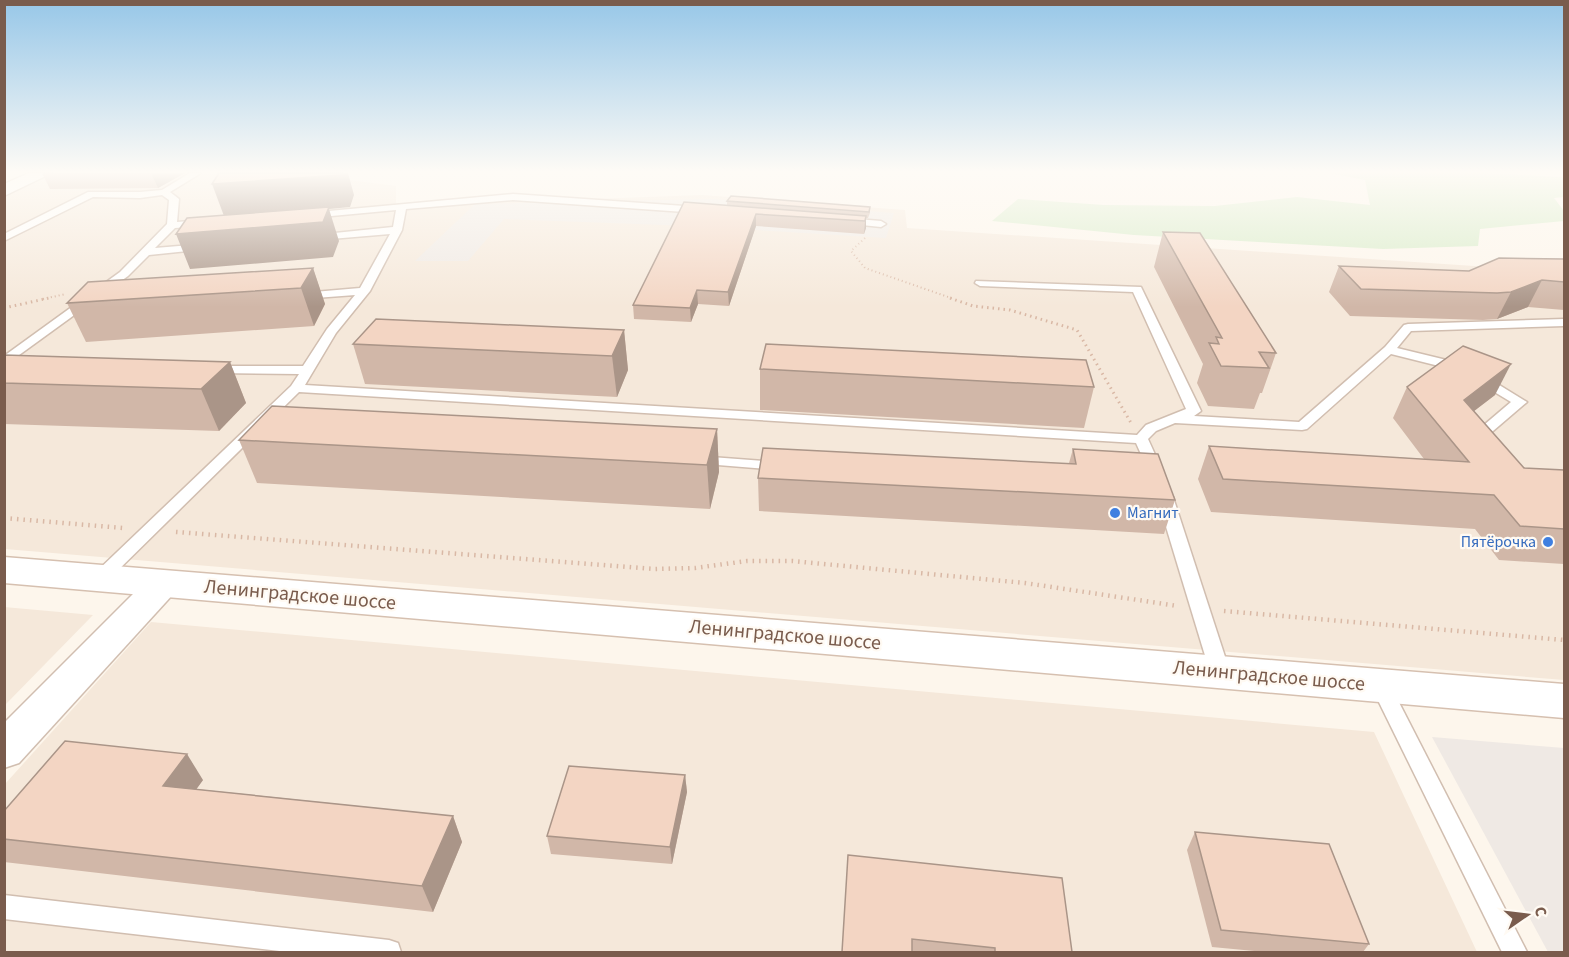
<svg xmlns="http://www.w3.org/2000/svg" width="1569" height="957" viewBox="0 0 1569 957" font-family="'Source Sans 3',sans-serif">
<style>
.residential{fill:#f5e8da}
.industrial{fill:#efe9e4}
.green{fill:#d8ecc9}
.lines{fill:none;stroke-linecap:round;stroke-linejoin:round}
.service-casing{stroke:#d1beb0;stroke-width:3}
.minor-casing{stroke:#d1beb0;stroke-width:3}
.secondary-casing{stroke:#d6c0b0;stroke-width:3}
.path-far2{stroke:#d9b8a5;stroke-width:2;stroke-dasharray:1 3;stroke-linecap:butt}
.path-far1{stroke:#d9b8a5;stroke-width:3;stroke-dasharray:1.5 4;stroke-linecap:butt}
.path{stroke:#d9b8a5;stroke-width:4.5;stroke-dasharray:1.5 5;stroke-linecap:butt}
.service{fill:#fff;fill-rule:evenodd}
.minor{fill:#fff;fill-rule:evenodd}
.secondary{fill:#fff;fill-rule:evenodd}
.wall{fill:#d1b7a8}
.shaded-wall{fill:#aa9588}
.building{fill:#f3d5c3;stroke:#aa9588;stroke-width:1.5}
.shop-dot{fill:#3f7fe0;stroke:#fffaf3;stroke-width:2}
.labels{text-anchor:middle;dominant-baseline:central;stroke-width:4.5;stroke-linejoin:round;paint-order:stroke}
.shop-label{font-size:16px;fill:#366cbe;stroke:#fffaf3;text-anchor:start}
.near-street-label{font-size:20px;fill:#7a5c4d;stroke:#fffaf3}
</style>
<rect width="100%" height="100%" fill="#fdf6ec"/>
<g class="residential">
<path d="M 56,173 L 294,173 L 396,186 L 396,206 L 702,195 L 905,210 L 907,228 L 1564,272 L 1564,680 L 5,549 L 4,197 Z"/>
<path d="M 4,607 L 93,615 L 5,705 L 4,705 Z"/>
<path d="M 151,622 L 1374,732 L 1477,952 L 5,952 L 5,784 Z"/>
</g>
<g class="industrial">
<path d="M 713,199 L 894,213 L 886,238 L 690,226 L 504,219 L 468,261 L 415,261 L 475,204 Z"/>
<path d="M 1432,737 L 1564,748 L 1564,952 L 1548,952 Z"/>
</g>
<path class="green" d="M 1329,173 L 1484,173 L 1560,177 L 1564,178 L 1564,197 L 1554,198 L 1564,211 L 1564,221 L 1480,229 L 1478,246 L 1383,249 L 1134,235 L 992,221 L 1018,199 L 1104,205 L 1215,206 L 1297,197 L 1370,205 L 1365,180 Z"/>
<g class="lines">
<g class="service-casing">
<g id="service">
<path d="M 190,173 L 201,173 L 170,192 L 179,199 L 177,222 L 202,220 L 207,223 L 202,226 L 175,228 L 155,248 L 203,244 L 207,245 L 207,249 L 149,255 L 128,276 L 4,366 L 4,356 L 120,272 L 167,224 L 169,200 L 162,195 L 140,198 L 93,197 L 4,241 L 4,234 L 88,192 L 140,192 L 162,190 Z"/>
<path d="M 513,194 L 699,207 L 704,210 L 699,213 L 513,200 L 406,209 L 402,230 L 370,291 L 336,333 L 305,385 L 1137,435 L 1146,425 L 1186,409 L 1133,292 L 980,286 L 975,283 L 976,281 L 1141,287 L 1201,411 L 1194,416 L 1299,422 L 1385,347 L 1404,325 L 1408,324 L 1564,319 L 1564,326 L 1411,331 L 1397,348 L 1463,364 L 1463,370 L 1459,371 L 1391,354 L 1307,429 L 1302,430 L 1175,423 L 1156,431 L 1148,439 L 1163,472 L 1156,476 L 1149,472 L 1136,443 L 299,392 L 106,582 L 94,582 L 91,578 L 94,574 L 291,386 L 299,374 L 214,373 L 210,372 L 210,366 L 303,366 L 327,329 L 355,295 L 302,299 L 296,296 L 302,293 L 360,288 L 390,234 L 319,240 L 314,237 L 315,235 L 393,227 L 396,210 L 310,218 L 307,217 L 307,213 Z"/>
<path d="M 845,218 L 881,221 L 886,224 L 881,227 L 842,223 L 842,219 Z"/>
<path d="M 1483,375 L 1527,402 L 1486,437 L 1490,442 L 1483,446 L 1478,445 L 1471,436 L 1511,402 L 1478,382 L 1477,379 L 1478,376 Z"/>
<path d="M 698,456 L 779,462 L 786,466 L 779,470 L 693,463 L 691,460 Z"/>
<path d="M 1165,492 L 1173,497 L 1230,672 L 1227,677 L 1220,679 L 1213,677 L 1210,672 L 1157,497 Z"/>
<path d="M 1381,678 L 1388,681 L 1527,952 L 1502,952 L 1371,686 L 1374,681 Z"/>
<path d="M 4,895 L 389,940 L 398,943 L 401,952 L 288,952 L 4,919 Z"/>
</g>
</g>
<g class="minor-casing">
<g id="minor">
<path d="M 29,173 L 52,173 L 4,196 L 4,184 Z"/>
<path d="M 164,571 L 176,575 L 181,583 L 176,591 L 19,763 L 4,768 L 4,723 L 152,575 Z"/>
</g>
</g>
<g class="secondary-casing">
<path id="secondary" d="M 4,557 L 1564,684 L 1564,718 L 4,583 Z"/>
</g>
<g class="path-far2">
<path d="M 865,238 L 851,251 L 865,268 L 954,299"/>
<path d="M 43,299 L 66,294"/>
</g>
<g class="path-far1">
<path d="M 950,298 L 973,306 L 1010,310 L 1077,330 L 1131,423"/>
<path d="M 4,308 L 49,298"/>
</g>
<g class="path">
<path d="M 4,518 L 123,528"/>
<path d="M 176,532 L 655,569 L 695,568 L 747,561 L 792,561 L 1025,583 L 1178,606"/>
<path d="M 1224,611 L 1564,640"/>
</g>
<use href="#service" class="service"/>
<use href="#minor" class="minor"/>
<use href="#secondary" class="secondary"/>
</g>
<g class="wall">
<path d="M 42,173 L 185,173 L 158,188 L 50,189 Z"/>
<path d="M 727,201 L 870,207 L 870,213 L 868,218 L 866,218 L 866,228 L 864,234 L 756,226 L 729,306 L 698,304 L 691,322 L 634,319 L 633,305 L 727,206 Z"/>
<path d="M 1163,232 L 1276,353 L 1262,393 L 1260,393 L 1254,409 L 1208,406 L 1197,383 L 1203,364 L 1154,267 Z"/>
<path d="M 1564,259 L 1564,310 L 1528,307 L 1497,319 L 1483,320 L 1350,316 L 1329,292 L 1339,266 L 1469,271 Z"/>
<path d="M 313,268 L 325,304 L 314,326 L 86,342 L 67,303 Z"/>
<path d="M 624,330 L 628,370 L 617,397 L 365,384 L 353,344 Z"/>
<path d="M 4,355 L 230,362 L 246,403 L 219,431 L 4,424 Z"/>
<path d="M 760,369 L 1094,387 L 1084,428 L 760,410 Z"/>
<path d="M 1407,387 L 1495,395 L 1474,411 L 1524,468 L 1564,470 L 1564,564 L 1499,560 L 1475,529 L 1211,512 L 1198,479 L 1209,446 L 1424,459 L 1393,418 Z"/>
<path d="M 717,429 L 719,472 L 710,509 L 257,483 L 239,440 Z"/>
<path d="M 1073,449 L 1175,500 L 1164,534 L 759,511 L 758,478 L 1069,463 Z"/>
<path d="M 685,775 L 687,792 L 672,864 L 551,854 L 547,836 Z"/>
<path d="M 203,780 L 196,789 L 453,816 L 462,842 L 433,912 L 4,862 L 4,811 Z"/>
<path d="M 1195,832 L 1369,944 L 1363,952 L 1265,952 L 1212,947 L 1187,850 Z"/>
<path d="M 848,855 L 1072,952 L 842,952 Z"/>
</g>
<g class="shaded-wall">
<path d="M 151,173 L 185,173 L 158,188 Z"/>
<path d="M 342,173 L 348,173 L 354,195 L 350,207 L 329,209 L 339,241 L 333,257 L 190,269 L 176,234 L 224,216 L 212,184 Z"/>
<path d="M 756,214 L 756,226 L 729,306 L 728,292 Z"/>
<path d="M 866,216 L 866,228 L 864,234 L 865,221 Z"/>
<path d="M 313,268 L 325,304 L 314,326 L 301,288 Z"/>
<path d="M 1542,280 L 1528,307 L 1497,319 L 1511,292 Z"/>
<path d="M 697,290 L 698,304 L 691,322 L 690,308 Z"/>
<path d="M 624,330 L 628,370 L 617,397 L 612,356 Z"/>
<path d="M 230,362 L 246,403 L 219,431 L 201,389 Z"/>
<path d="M 1511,364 L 1495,395 L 1448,431 L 1464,400 Z"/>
<path d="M 717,429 L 719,472 L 710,509 L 707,465 Z"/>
<path d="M 187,754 L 203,780 L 180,812 L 163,786 Z"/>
<path d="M 685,775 L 687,792 L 672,864 L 670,847 Z"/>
<path d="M 453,816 L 462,842 L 433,912 L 422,886 Z"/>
</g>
<g class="building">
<path d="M 219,173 L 342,173 L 341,175 L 212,184 Z"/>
<path d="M 731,196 L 870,207 L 869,212 L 727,201 Z"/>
<path d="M 684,202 L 866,216 L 865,221 L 756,214 L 728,292 L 697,290 L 690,308 L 633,305 Z"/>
<path d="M 329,207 L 323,222 L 176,234 L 187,218 Z"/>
<path d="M 1163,232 L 1200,233 L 1276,353 L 1259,352 L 1269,368 L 1221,366 L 1209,343 L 1219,344 L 1216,337 L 1222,338 Z"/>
<path d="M 1499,258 L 1564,259 L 1564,282 L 1542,280 L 1511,292 L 1497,293 L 1361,289 L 1339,266 L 1469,271 Z"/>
<path d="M 313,268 L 301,288 L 67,303 L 88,282 Z"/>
<path d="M 376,319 L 624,330 L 612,356 L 353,344 Z"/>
<path d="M 766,344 L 1086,360 L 1094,387 L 760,369 Z"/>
<path d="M 1463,346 L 1511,364 L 1464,400 L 1524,468 L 1564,470 L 1564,529 L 1520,526 L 1494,495 L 1223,479 L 1209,446 L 1469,462 L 1407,387 Z"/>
<path d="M 4,355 L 230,362 L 201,389 L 4,383 Z"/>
<path d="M 272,406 L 717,429 L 707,465 L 239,440 Z"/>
<path d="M 763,448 L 1076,464 L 1073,449 L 1158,454 L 1175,500 L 758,478 Z"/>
<path d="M 65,741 L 187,754 L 163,786 L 453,816 L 422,886 L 4,839 L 4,811 Z"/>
<path d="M 569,766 L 685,775 L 670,847 L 547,836 Z"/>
<path d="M 1195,832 L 1329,844 L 1369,944 L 1221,930 Z"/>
<path d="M 848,855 L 1062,878 L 1072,952 L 995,952 L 995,948 L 912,939 L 912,952 L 842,952 Z"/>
</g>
<linearGradient id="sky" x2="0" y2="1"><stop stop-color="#97c7e8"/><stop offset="0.56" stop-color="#fefbf6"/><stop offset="1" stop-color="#fefbf6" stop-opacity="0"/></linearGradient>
<rect width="1569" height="307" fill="url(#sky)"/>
<g class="shop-dot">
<circle cx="1115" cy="513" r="6"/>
<circle cx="1548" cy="542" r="6"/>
</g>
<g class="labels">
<g class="shop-label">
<text x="1127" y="513">Магнит</text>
<text x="1536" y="542" text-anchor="end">Пятёрочка</text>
</g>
<g class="near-street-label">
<text transform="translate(300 595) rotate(5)">Ленинградское шоссе</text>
<text transform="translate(785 635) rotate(5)">Ленинградское шоссе</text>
<text transform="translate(1269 676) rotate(5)">Ленинградское шоссе</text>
</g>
</g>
<rect width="1569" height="957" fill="none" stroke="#7a5c4d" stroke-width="12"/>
<g transform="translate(1527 915) rotate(76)" stroke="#fffaf3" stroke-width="4.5" paint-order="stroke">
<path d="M0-4.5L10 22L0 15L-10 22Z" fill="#7a5c4d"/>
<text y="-9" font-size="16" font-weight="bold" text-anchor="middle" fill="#7a5c4d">С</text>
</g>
</svg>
